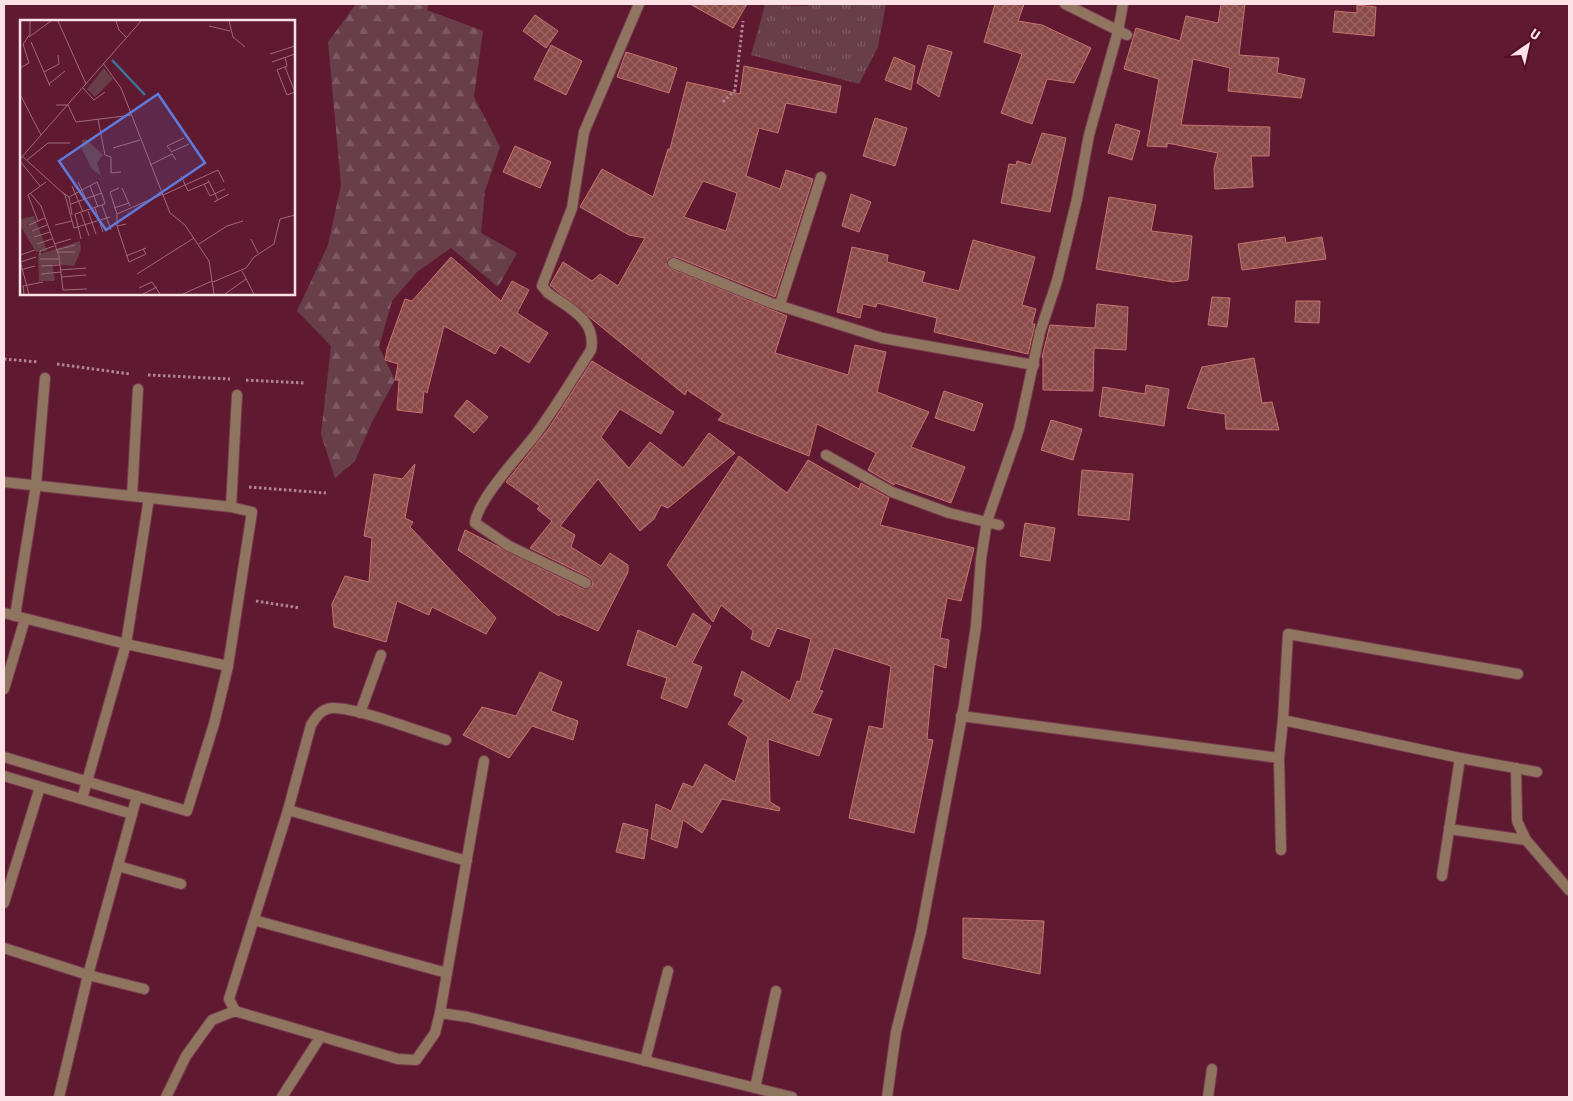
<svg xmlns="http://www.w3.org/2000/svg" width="1573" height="1101" viewBox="0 0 1573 1101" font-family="'Asap Condensed',sans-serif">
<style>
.grass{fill:url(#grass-tufts)}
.forest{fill:url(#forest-firs)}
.building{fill:url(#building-cross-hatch);stroke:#c57470;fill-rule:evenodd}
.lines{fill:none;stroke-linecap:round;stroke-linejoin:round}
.street-casing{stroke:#783a4f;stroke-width:12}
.path{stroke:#b38593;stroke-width:3;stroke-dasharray:2.5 2.5;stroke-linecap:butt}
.street{stroke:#8f755f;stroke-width:10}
.inset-river{fill:none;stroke:#3d749d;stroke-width:2.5}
.inset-road{fill:none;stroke:#9e6a7a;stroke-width:1}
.view{fill:#607adc;fill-opacity:0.15;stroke:#607adc;stroke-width:2.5}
.inset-edge{fill:none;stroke:#fce1e7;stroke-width:2.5}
</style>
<defs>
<pattern id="grass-tufts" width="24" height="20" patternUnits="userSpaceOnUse" patternTransform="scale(1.25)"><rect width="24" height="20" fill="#683e49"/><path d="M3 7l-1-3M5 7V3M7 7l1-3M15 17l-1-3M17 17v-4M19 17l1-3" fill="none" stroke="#7e5a63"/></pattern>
<pattern id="forest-firs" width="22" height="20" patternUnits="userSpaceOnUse" patternTransform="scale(1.25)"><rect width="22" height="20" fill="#683e49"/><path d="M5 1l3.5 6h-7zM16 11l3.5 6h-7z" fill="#7e5a63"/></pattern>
<pattern id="building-cross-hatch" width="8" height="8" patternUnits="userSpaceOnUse" patternTransform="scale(1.25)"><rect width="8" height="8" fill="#8a4a48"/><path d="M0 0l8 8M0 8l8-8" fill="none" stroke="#9b6462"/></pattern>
</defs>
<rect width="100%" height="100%" fill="#5f1a32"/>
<path class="grass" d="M 809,4 L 886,4 L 878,47 L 859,84 L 751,55 L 765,5 L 808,6 Z"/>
<path class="forest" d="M 356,4 L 429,4 L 427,10 L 483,31 L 474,97 L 500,147 L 485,191 L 481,233 L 517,253 L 498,287 L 451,248 L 417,272 L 392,301 L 379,347 L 395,380 L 372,422 L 355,461 L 335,478 L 321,434 L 331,346 L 297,311 L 328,245 L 341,185 L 328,42 Z"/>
<g class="building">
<path d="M 690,4 L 747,4 L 733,28 Z"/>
<path d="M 995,4 L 1024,4 L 1018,21 L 1042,25 L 1091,48 L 1074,83 L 1047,79 L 1032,124 L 1001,113 L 1022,54 L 984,42 Z"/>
<path d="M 1221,4 L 1245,4 L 1239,55 L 1279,58 L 1277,73 L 1305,79 L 1301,98 L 1228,91 L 1230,68 L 1193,59 L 1181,125 L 1270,127 L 1269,156 L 1251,156 L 1253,187 L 1215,189 L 1214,168 L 1218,153 L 1167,143 L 1167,147 L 1147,146 L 1159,79 L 1124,69 L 1136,28 L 1180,41 L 1186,16 L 1218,23 Z"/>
<path d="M 1357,5 L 1376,7 L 1374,36 L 1333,32 L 1335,11 L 1357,13 Z"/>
<path d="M 535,15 L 558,31 L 546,48 L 523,31 Z"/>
<path d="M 551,45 L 582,61 L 566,95 L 534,79 Z"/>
<path d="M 928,45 L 952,52 L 939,97 L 917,83 Z"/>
<path d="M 626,52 L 677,68 L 669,93 L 617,77 Z"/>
<path d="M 894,57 L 915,66 L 911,90 L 885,80 Z"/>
<path d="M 744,66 L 841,86 L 836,113 L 786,103 L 778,133 L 759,128 L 746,176 L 780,189 L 786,170 L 813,179 L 775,297 L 676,257 L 668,258 L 667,267 L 787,316 L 775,353 L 848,375 L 855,345 L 886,352 L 877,392 L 929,412 L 911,447 L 965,467 L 951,503 L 895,483 L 894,485 L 868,470 L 876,453 L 817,424 L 809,456 L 718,420 L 723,414 L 687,390 L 685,395 L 550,285 L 563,262 L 592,281 L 600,274 L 618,286 L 645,238 L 629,235 L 580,207 L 602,169 L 653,197 L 668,149 L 670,149 L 687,82 L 740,94 ZM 703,181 L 737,193 L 726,231 L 684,217 Z"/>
<path d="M 875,118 L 907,128 L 895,166 L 863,156 Z"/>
<path d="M 1116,124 L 1140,131 L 1132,160 L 1108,153 Z"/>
<path d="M 1042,133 L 1066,138 L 1050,212 L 1001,203 L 1009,164 L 1016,165 L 1017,161 L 1031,165 Z"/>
<path d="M 515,146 L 551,162 L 540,188 L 503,172 Z"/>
<path d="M 851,194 L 871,202 L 859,232 L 842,226 Z"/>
<path d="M 1109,197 L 1156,205 L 1151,231 L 1192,236 L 1188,280 L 1173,282 L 1096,269 Z"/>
<path d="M 1285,237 L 1286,243 L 1322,237 L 1326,259 L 1242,270 L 1238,244 Z"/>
<path d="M 973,240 L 1035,257 L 1022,305 L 1036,309 L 1032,324 L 1035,324 L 1028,354 L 934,332 L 937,318 L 877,303 L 876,307 L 863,304 L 860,318 L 837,312 L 852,247 L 888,255 L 887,262 L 925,272 L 922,282 L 959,291 Z"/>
<path d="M 451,257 L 501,301 L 512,281 L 529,290 L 517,313 L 548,333 L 529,363 L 500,345 L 495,354 L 444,326 L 427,393 L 424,391 L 422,413 L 397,410 L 399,380 L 395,380 L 398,364 L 385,360 L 387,349 L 405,299 L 412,301 Z"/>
<path d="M 1212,297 L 1230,298 L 1227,327 L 1208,325 Z"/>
<path d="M 1296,301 L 1320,301 L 1319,323 L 1295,322 Z"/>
<path d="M 1097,304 L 1128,307 L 1126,350 L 1094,348 L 1093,391 L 1043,390 L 1043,358 L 1042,357 L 1050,325 L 1095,328 Z"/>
<path d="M 1254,358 L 1262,403 L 1272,402 L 1279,430 L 1226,429 L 1225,414 L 1187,408 L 1202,367 Z"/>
<path d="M 592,361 L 674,412 L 661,434 L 620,409 L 601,437 L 629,468 L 650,442 L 683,468 L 709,433 L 735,453 L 668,508 L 661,505 L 654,519 L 640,531 L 598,479 L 560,526 L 575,535 L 571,547 L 601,566 L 610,553 L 628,565 L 628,572 L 598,631 L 560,614 L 559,616 L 458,550 L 465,530 L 583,589 L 592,586 L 593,582 L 589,577 L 530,548 L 552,521 L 537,509 L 540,506 L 506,482 L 549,428 Z"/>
<path d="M 1146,385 L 1169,389 L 1164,426 L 1099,416 L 1103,387 L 1145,394 Z"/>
<path d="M 944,391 L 983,404 L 974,431 L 935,418 Z"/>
<path d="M 467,400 L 488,417 L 474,433 L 454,416 Z"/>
<path d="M 1051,420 L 1082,429 L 1073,460 L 1041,450 Z"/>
<path d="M 739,456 L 787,493 L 808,460 L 859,489 L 861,483 L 889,498 L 880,525 L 974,548 L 961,601 L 947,598 L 940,638 L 949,640 L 946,668 L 934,664 L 927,739 L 933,740 L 914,833 L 849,818 L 869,726 L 883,729 L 891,666 L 834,648 L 819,690 L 823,691 L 812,713 L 832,719 L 819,756 L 768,739 L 770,802 L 780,808 L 779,811 L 722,799 L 702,833 L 683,820 L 677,848 L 651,839 L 656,804 L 671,811 L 683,783 L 693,787 L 705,764 L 735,782 L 748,737 L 728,724 L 744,700 L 734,695 L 742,671 L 790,701 L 797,681 L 800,682 L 811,639 L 777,628 L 769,647 L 751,639 L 753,631 L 721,605 L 713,622 L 667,565 Z"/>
<path d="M 415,464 L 405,518 L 413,522 L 410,527 L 496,618 L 486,634 L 432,607 L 429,615 L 397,601 L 386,642 L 334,627 L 332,604 L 345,576 L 369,582 L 372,538 L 364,536 L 374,474 L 402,479 Z"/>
<path d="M 1082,470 L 1133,474 L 1129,520 L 1078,515 Z"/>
<path d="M 1025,523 L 1055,528 L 1050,561 L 1020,556 Z"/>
<path d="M 693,613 L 711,626 L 692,663 L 702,667 L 687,708 L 661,698 L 667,678 L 627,665 L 638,630 L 676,647 Z"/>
<path d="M 540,672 L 562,682 L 551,711 L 578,721 L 573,740 L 532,726 L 509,758 L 463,735 L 482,707 L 516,716 Z"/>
<path d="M 623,823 L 648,830 L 644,859 L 616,852 Z"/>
<path d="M 963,918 L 1044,921 L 1040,974 L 963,958 Z"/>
</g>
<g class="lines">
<g class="street-casing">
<g id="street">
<path d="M 1065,4 L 1127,35"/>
<path d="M 673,263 L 771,303 L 882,338 L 1034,365"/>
<path d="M 780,304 L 821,177"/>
<path d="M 826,455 L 892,492 L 949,513 L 999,525"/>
<path d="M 4,482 L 231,507 L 252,512 L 228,666 L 214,724 L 187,811 L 4,757"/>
<path d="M 132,496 L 138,389"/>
<path d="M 231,507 L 237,395"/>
<path d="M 586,583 L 509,546 L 475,523 C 478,499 520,455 536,434 C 556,407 573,378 591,350 C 597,320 569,308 548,293 L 542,286 L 543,283 L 572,208 L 584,132 L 639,4"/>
<path d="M 4,613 L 126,644 L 228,666"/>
<path d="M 15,616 L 36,485 L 45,378"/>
<path d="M 4,689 L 25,619"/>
<path d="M 360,713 L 381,655"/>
<path d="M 961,716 L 1279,758 L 1281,850"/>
<path d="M 1283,720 L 1288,634 L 1518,674"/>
<path d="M 1279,758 L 1283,720 L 1460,758 L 1537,772"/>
<path d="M 1516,768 L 1517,821 L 1526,840 L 1569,890"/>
<path d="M 4,776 L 132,814"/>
<path d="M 82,799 L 126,644 L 149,498"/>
<path d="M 288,810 L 467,861"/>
<path d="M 1449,829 L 1526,840"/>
<path d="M 118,866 L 181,884"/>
<path d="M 1442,876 L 1460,758"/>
<path d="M 4,903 L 40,787"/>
<path d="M 254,920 L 447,973"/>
<path d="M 4,948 L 88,975 L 144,989"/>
<path d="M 235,1011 L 229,999 L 288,810 L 311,725 C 316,717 321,709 332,708 C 356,707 420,732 446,740"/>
<path d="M 440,1013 L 484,761"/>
<path d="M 645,1061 L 668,971"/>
<path d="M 755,1088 L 776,991"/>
<path d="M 59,1097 L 88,975 L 137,796"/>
<path d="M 166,1097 L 186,1056 L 212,1020 L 235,1011 L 398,1059 L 416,1060 L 435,1033 L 440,1013 L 468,1017 L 792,1097"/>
<path d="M 282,1097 L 321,1036"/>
<path d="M 887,1097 L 896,1032 L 921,932 L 964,705 L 976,626 L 981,559 L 987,521 L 1019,429 L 1040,332 L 1057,281 L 1077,199 L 1089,135 L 1118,31 L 1123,4"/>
<path d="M 1208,1097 L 1212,1069"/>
</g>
</g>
<g class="path">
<path d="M 723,102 L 735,90 L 743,21"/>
<path d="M 4,359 L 38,362"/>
<path d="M 57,364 L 130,374"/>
<path d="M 148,375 L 230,379"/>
<path d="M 246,380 L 304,383"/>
<path d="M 249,487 L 326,493"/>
<path d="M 256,601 L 300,608"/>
</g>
<use href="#street" class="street"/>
</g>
<g transform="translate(20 20)">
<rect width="275" height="275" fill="#5f1a32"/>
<path d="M 30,231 L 35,261 L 19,261 L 18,234 Z" fill="#683e49"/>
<path d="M 66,119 L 83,135 L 77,143 L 81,156 L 71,148 L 62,129 L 62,120 Z" fill="#683e49"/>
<path d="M 84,48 L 93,59 L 75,77 L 67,69 ZM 14,196 L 19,209 L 27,231 L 16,232 L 1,207 L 1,199 ZM 60,221 L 61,230 L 54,246 L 31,244 L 30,231 Z" fill="#683e49"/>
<path class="inset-river" d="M 92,40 L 125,75"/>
<path class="inset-road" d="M 38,1 L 66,64M 96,1 L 99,10 L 107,18M 209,1 L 213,17 L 225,27M 189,6 L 210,11M 9,17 L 31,1M 11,22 L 30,66M 250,34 L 275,26M 265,37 L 267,46 L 257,50 L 267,75M 252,42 L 275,34M 83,43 L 101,68 L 150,193 L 165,205 L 189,241 L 194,274M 265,47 L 275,72 L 267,75M 0,48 L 9,43 L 3,24 L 10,14 L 10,1M 24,52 L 39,44 L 38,35M 29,64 L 45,51M 63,68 L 74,80 L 85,72M 0,74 L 21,115M 36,85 L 48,85 L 56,102 L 112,95M 78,99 L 85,135 L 91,137 L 91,153 L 101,152M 93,128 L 120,120M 151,131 L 147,126 L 164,118M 151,132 L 169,124M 2,136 L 45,175 L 54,208 L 90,197M 0,139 L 121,1M 7,140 L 28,123 L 50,123M 0,141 L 20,166M 130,145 L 152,134 L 156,140M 161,156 L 168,171 L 189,162M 188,160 L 198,180M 58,162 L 66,179M 184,164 L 190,176 L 205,169M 52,166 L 63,192M 70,166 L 78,187M 102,168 L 110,186M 42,172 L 49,177 L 52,195M 11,174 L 21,186 L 39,236 L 43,270 L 67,269M 143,175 L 198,150 L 204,162M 49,177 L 77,162 L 83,177 L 85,184 L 55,194M 194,182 L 209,174M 51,184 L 82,173M 82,185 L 91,210M 75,188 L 83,212M 94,188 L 109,183M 68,191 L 76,214M 61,193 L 69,216M 55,194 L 61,219M 97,194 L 90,172 L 99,168M 18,201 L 8,175 L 26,162M 106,204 L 97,206 L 97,194 L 143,174M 9,205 L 25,198M 35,205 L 52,201M 97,206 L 109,242 L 126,234 L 123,229M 12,211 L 27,205M 14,217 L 30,212M 231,219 L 238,233M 17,224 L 32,219M 34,224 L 51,219M 179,224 L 207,206 L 223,201M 36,230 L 55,225M 37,232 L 55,232M 0,235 L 15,230M 20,235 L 20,231 L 34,226M 106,236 L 126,228M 20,239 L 39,239M 0,241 L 9,274M 0,242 L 16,237M 21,246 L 40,245M 0,250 L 15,246M 40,250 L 66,248M 222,251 L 234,274M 21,254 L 41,252M 117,254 L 174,218M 41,257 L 66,255M 193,262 L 226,248 L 234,237 L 254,224 L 260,199 L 275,195M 119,268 L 132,262 L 140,274M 4,274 L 3,266 L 23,262M 123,274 L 137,267M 163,274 L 192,261M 205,274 L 226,259"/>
<path class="view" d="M 138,74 L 185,143 L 86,210 L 39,141 Z"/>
<rect width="275" height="275" class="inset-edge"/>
</g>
<rect width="1573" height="1101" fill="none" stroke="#fce1e7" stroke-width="10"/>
<g transform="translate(1528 45) rotate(34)" stroke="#530d28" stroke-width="4" paint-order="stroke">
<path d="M0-4L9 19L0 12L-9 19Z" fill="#fce1e7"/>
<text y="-8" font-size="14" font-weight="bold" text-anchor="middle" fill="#fce1e7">U</text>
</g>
</svg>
